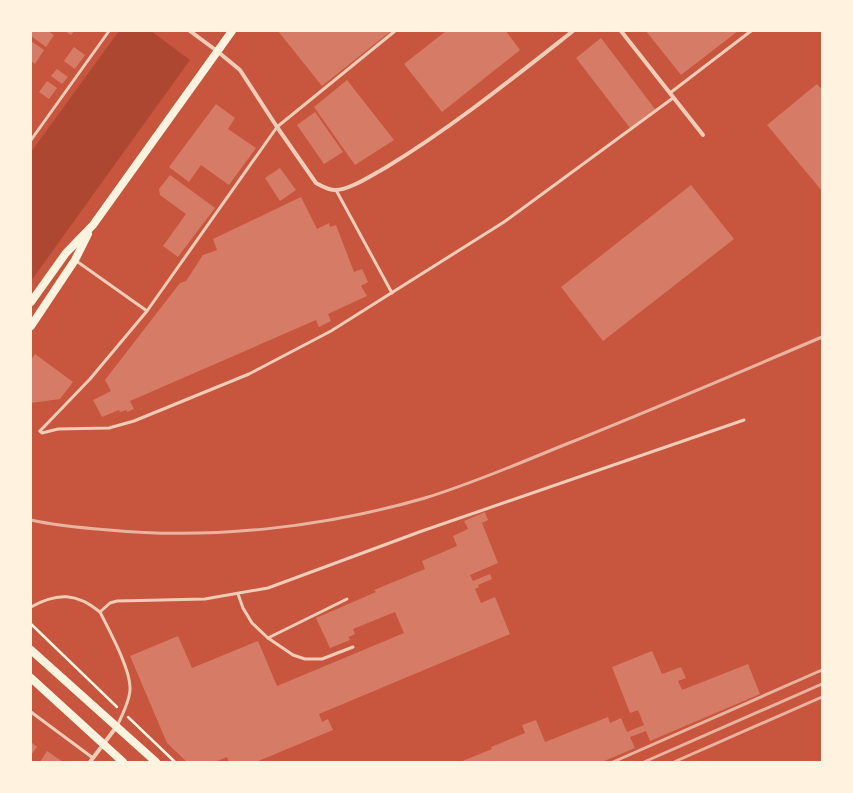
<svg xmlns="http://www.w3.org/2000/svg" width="853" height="793" viewBox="0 0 853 793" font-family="'Golos Text',sans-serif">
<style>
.green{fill:#ae4732}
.building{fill:#d67c66}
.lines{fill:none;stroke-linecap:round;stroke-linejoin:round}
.path{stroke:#fff3e0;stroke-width:2.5}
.service{stroke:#f1ccb7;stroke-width:3}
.minor{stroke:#f1ccb7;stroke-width:4}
.secondary{stroke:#fff3e0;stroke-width:8}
.rail{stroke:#e9b49f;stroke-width:3}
</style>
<rect width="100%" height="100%" fill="#c8553d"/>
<path class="green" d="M 119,31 L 151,31 L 190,60 L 31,281 L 31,152 Z"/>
<g class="building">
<path d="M 31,31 L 48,31 L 54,35 L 46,47 L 31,36 Z"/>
<path d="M 65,31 L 74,31 L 71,35 Z"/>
<path d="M 278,31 L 391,31 L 322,86 Z"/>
<path d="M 446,31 L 506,31 L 520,50 L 442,112 L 404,64 Z"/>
<path d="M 646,31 L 738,31 L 681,75 Z"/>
<path d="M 601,38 L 655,109 L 630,128 L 576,58 Z"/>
<path d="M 31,41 L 44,50 L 35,64 L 31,61 Z"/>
<path d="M 74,47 L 85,55 L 75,69 L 64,61 Z"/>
<path d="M 57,69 L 68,77 L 62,84 L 51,76 Z"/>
<path d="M 347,80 L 394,140 L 355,165 L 314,107 Z"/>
<path d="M 47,81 L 57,88 L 49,99 L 39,92 Z"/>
<path d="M 817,84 L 822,90 L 822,191 L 767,125 Z"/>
<path d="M 216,104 L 235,118 L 228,129 L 256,148 L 229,185 L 201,165 L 189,182 L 169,167 Z"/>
<path d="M 315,112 L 343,152 L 324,164 L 297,125 Z"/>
<path d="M 280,168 L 296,190 L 280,201 L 265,178 Z"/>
<path d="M 170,175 L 215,208 L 178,257 L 163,246 L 186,214 L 160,195 L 159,189 Z"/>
<path d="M 691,185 L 734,239 L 603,341 L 561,287 Z"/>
<path d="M 301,197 L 317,229 L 329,223 L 330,227 L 336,225 L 354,272 L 362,269 L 368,282 L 361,286 L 367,296 L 328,314 L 331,321 L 319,327 L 316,320 L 130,401 L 134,409 L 127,412 L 127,410 L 120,412 L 119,410 L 102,417 L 93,400 L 111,391 L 105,380 L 180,283 L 186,281 L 203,255 L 217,250 L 213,239 Z"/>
<path d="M 35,354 L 73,382 L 60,399 L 31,403 L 31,360 Z"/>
<path d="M 485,512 L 488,520 L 482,523 L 498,563 L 470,575 L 473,581 L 490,574 L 492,579 L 478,585 L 479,587 L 475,589 L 481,603 L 495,597 L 510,634 L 319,714 L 322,722 L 328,719 L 333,730 L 256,762 L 229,762 L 227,757 L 215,762 L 187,762 L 167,743 L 130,656 L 178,636 L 192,668 L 258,641 L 277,686 L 404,633 L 395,612 L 353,629 L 355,634 L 349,637 L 347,633 L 350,640 L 330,648 L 316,618 L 376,592 L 374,590 L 425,569 L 422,561 L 457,546 L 453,536 L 468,529 L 464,521 Z"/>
<path d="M 652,651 L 662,674 L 681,667 L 686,678 L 678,681 L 682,690 L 748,664 L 760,694 L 650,741 L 646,731 L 630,737 L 635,748 L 602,762 L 460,762 L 492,749 L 491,747 L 525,733 L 522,725 L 536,720 L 545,742 L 608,717 L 610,723 L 621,718 L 627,732 L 644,725 L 638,710 L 630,713 L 612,667 Z"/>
<path d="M 31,742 L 37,747 L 31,755 Z"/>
<path d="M 47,751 L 63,762 L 40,762 Z"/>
</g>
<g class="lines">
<g class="path">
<path d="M 31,624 L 117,707"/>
<path d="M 128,717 L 175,762"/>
</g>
<g class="service">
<path d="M 670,93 L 751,31"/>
<path d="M 31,140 L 109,31"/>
<path d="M 336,190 L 392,293"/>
<path d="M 75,260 L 147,311"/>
<path d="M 40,431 L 42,433 L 58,429 L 109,428 L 134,421 L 249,374 L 331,331 L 504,222 L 673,98"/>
<path d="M 40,431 L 90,379 L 147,311 L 277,127 L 395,31"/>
<path d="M 238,594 L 243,608 L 252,623 L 268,638 L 293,655 L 305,659 L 322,659 L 353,647"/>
<path d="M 31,607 C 57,592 77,593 100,612"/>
<path d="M 268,638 L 347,599"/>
<path d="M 31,712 L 93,758"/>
<path d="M 117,726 C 122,716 130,700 130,689 C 131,670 109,630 100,612 L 110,603 L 117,601 L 205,599 L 268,588 L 422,531 L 744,420"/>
</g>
<g class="minor">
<path d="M 190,31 L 217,51 L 240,70 L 277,127 L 316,183 C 322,186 328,190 335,190 C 350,190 372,175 385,168 C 451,128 512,79 573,31"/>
<path d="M 621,31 L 703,135"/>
<path d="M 90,762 L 117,726"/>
</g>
<g class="secondary">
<path d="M 31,302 L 66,253 L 93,225 L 232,31"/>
<path d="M 31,326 L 75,260 L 88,234"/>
<path d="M 31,650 L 156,762"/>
<path d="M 31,678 L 123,762"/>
</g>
<g class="rail">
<path d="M 31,520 C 57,526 83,528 109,530 C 213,540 325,527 425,498 C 474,483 522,462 569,443 C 654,409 738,373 822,337"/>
<path d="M 613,762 L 822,670"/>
<path d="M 644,762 L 822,684"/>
<path d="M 674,762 L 822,697"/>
</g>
</g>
<rect width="853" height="793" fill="none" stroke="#fff3e0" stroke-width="64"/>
</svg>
